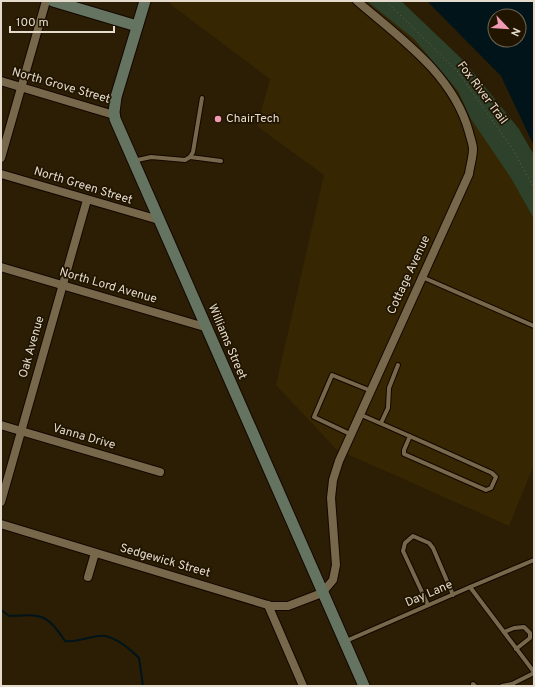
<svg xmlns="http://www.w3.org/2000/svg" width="535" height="687" viewBox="0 0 535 687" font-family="Overpass,sans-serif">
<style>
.built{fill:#372602}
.green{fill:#2d412b}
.water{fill:#001419;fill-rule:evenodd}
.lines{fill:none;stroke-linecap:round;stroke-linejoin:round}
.stream{stroke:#001419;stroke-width:2}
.lane-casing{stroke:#130700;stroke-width:6}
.street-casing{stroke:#130700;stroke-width:10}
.secondary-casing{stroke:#130700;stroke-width:13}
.path{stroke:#70644e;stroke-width:1;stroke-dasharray:1 3;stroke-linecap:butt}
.lane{stroke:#77674b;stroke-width:4}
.street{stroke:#77674b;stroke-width:8}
.secondary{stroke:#657361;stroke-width:11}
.poi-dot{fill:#f19ab4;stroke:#211500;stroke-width:1.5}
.labels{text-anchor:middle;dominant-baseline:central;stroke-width:3.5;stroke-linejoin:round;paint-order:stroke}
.street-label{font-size:12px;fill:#e4dbcc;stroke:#211500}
.poi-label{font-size:12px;fill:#e4dbcc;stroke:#211500;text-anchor:start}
</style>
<rect width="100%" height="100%" fill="#2b1e04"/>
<path class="built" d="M 171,1 L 379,1 L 451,70 L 534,217 L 534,465 L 509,526 L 336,449 L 276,385 L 324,175 L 257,126 L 270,79 L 170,4 Z"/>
<path class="green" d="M 367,1 L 401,1 L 464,61 L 519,129 L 534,155 L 534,219 L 511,178 L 471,119 L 458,91 L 414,39 Z"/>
<path class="water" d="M 427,1 L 534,1 L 534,146 L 501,76 ZM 495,16 L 519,16 L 519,40 L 495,40 Z"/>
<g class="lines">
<path class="stream" d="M 1,610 L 9,616 C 42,614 46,613 65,641 C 79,643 94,634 105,636 C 119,639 130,649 139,658 L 143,686"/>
<g class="lane-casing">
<g id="lane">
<path d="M 190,157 L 221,161"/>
<path d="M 133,161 L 151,157 L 185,160 L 190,157 L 193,152 L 202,98"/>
<path d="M 422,277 L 534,326"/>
<path d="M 359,414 C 403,433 448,453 492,473 L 496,477 L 491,488 L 486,490 L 404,454 L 404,450 L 410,436"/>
<path d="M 381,423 L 388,408 L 389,388 L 398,365"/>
<path d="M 350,434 L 314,417 L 332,375 L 369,390"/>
<path d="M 470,587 L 534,560"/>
<path d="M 428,605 L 403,551 L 405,543 L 413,536 L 429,543 L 433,548 L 453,595"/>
<path d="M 504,632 L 514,628 L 524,627 L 530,633 L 530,638 L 516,649"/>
<path d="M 346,641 L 470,587 L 534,672"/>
<path d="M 473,684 L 475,686"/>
<path d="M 502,686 L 512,684 L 534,673"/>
</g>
</g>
<g class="street-casing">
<g id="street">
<path d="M 1,81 L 114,115"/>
<path d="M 1,158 L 46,1"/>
<path d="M 1,174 L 159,220"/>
<path d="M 1,267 L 208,328"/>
<path d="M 1,425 L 160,472"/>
<path d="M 1,502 L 87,200"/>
<path d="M 1,524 L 271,606 L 288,606 L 322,593 L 333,580 L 336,565 L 331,498 L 333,480 L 339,461 L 469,174 C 470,166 473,157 473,149 C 473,144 470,137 469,132 C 453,74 400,38 357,1"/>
<path d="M 88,577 L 95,553"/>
<path d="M 268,605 L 303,686"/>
</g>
</g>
<g class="secondary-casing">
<g id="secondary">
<path d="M 53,1 L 137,26"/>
<path d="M 145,1 L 116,97 L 114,112 L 115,119 L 364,686"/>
</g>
</g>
<path class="path" d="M 386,1 L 458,72 L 512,148 L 534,188"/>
<use href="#lane" class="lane"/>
<use href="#street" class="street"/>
<use href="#secondary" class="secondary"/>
</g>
<circle class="poi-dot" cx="218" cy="119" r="4"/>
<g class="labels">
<g class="street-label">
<text transform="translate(61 86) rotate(16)">North Grove Street</text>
<text transform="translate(482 93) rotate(53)">Fox River Trail</text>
<text transform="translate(83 186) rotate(17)">North Green Street</text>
<text transform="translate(409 275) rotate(-65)">Cottage Avenue</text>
<text transform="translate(108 286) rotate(16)">North Lord Avenue</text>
<text transform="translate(227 342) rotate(67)">Williams Street</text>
<text transform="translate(32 347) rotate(-74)">Oak Avenue</text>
<text transform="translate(84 437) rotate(16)">Vanna Drive</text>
<text transform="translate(165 561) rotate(16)">Sedgewick Street</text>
<text transform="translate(429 594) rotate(-23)">Day Lane</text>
</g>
<g class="poi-label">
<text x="226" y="119">ChairTech</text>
</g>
</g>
<rect width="535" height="687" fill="none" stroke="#e4dbcc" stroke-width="4"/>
<g transform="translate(507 28) rotate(115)"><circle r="19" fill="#211500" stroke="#6f6452"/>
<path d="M0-3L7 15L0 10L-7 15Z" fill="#f19ab4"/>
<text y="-6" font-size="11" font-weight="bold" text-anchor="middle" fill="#e4dbcc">N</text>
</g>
<path d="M10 26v6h104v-6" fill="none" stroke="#e4dbcc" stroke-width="2"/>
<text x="16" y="26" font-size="12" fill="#e4dbcc" stroke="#211500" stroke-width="3" paint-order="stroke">100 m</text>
</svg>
